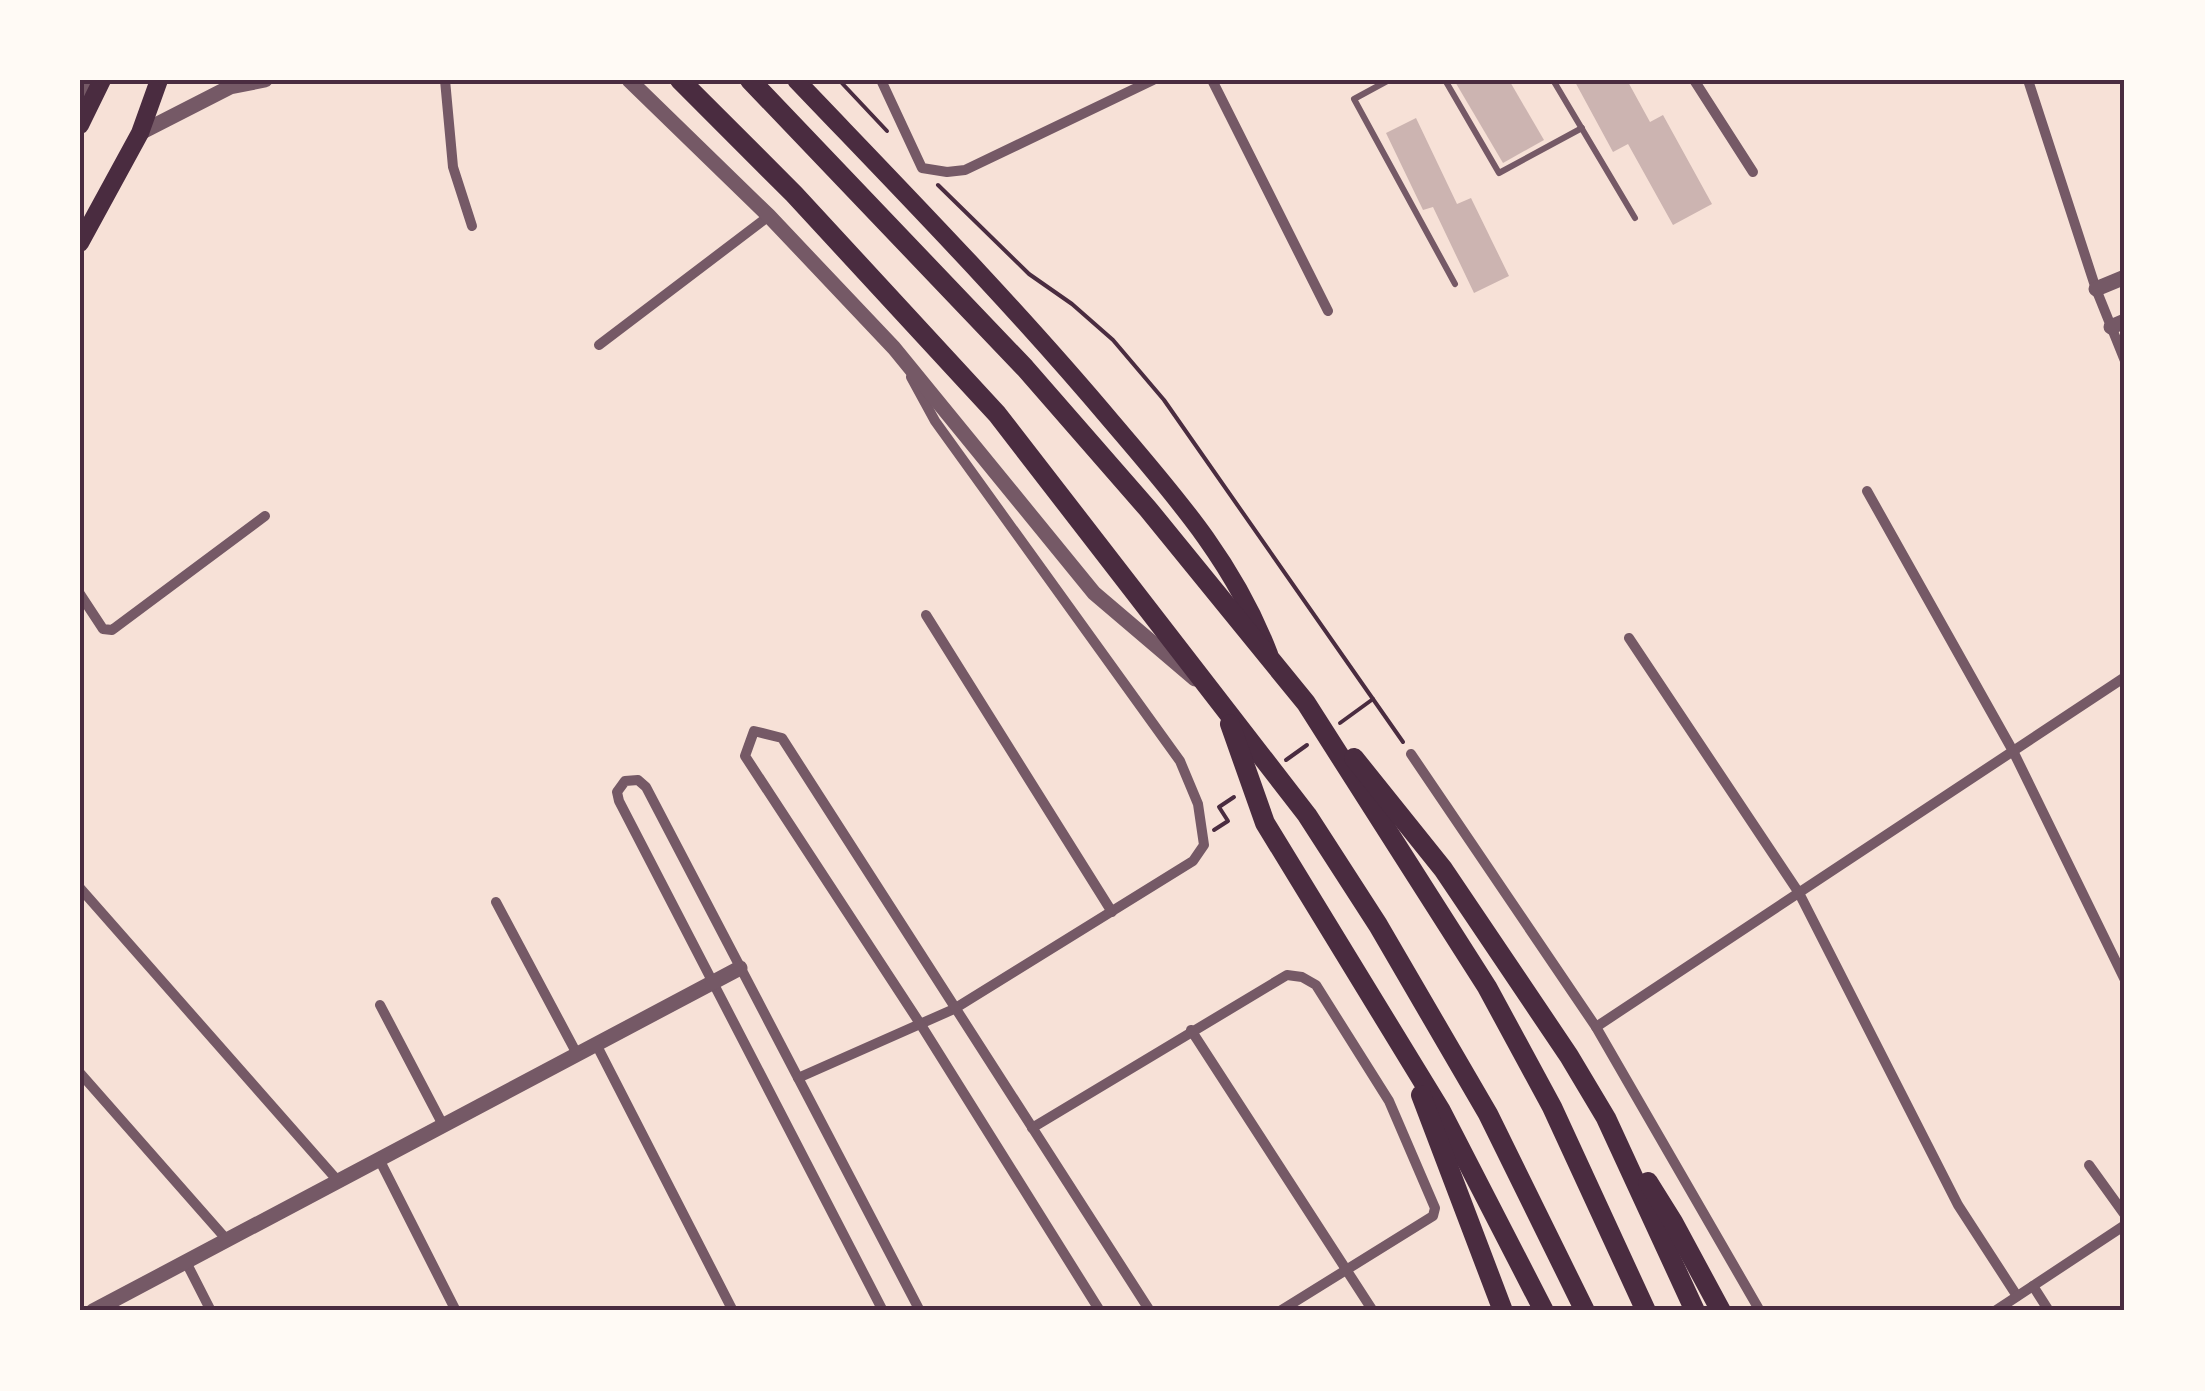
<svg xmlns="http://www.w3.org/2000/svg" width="2205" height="1391" viewBox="0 0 2205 1391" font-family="'Fira Sans',sans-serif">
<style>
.building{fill:#ccb4b1}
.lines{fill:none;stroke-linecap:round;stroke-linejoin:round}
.path{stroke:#4a2c40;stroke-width:4}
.service{stroke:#755966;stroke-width:6}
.minor{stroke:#755966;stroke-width:10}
.tertiary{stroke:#755966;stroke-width:15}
.secondary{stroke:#4a2c40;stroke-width:18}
.trunk{stroke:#4a2c40;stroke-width:20}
.neatline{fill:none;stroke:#4a2c40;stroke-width:4}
</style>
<rect width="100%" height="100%" fill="#f7e1d7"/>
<g class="building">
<path d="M 1454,80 L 1509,80 L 1544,140 L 1503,163 Z"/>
<path d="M 1574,80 L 1627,80 L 1650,122 L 1663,115 L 1712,204 L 1673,225 L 1628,144 L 1613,152 Z"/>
<path d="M 1416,118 L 1457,204 L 1471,198 L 1509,276 L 1474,293 L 1433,207 L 1423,210 L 1386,133 Z"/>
</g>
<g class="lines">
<g class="path">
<path d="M 839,80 L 887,131"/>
<path d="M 938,185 L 1029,274 L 1072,304 L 1113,340 L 1164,400 L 1403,742"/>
<path d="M 1340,723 L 1373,699"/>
<path d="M 1286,760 L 1307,745"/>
<path d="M 1214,830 L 1228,821 L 1219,807 L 1234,797"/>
</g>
<g class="service">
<path d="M 1389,80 L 1354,99 L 1455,284"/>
<path d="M 1445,80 L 1499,173 L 1582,128"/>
<path d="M 1553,80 L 1635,218"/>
</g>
<g class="minor">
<path d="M 445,80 L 453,167 L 472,226"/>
<path d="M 881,80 L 922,168 L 947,172 L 965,170 L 1153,80"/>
<path d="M 1212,80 L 1328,311"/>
<path d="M 1694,80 L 1753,172"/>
<path d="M 2028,80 L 2096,289 L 2125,361"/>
<path d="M 599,345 L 769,216"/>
<path d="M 1867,491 L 2013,751 L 2125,980"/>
<path d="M 80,594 L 103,629 L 112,630 L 265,516"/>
<path d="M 926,615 L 1112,912"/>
<path d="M 1629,638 L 1799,893 L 1958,1205 L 2017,1296"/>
<path d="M 1411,754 L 1596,1027 L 1760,1311"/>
<path d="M 80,888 L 338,1181"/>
<path d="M 496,902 L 577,1054"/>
<path d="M 380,1005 L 443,1125"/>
<path d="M 1596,1027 L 2125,677"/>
<path d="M 1191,1030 L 1373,1311"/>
<path d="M 596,1044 L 733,1311"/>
<path d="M 80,1073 L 227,1240"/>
<path d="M 798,1078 L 954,1009 L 1193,861 L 1204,845 L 1198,804 L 1180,761 L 935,421 L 911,377"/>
<path d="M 1032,1128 L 1287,975 L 1302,977 L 1316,985 L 1389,1101 L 1435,1208 L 1433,1216 L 1280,1311"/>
<path d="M 379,1159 L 456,1311"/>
<path d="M 2089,1165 L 2125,1215"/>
<path d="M 186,1262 L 211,1311"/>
<path d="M 2033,1286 L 2049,1311"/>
<path d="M 883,1311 L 619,801 L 617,792 L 625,781 L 638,780 L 646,787 L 920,1311"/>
<path d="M 1100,1311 L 921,1025 L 745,756 L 754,731 L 782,738 L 1150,1311"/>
<path d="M 1995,1311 L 2125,1225"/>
</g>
<g class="tertiary">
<path d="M 83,80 L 86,111"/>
<path d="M 629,80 L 769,216 L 894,348 L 1094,593 L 1195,679"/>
<path d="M 140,133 L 230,87 L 265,80"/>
<path d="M 2096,289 L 2125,277"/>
<path d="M 2111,327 L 2125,321"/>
<path d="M 93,1311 L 740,968"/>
</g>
<g class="secondary">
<path d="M 796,80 C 903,192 1012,303 1112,422 C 1175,496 1234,562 1269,654"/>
<path d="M 80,125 L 102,80"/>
<path d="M 80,243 L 140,133 L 159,80"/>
</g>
<g class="trunk">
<path d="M 680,80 L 794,194 L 997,414 L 1307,815 L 1378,925 L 1488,1114 L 1585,1311"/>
<path d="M 750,80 L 1025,368 L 1148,509 L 1306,703 L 1487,987 L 1552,1107 L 1646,1311"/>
<path d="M 1230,724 L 1265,823 L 1441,1111 L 1544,1311"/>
<path d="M 1354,758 L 1443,869 L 1569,1056 L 1606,1118 L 1695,1311"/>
<path d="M 1421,1095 L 1503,1311"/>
<path d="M 1648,1182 L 1673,1222 L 1721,1311"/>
</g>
</g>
<rect width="2205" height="1391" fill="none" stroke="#fffaf5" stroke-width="165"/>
<rect x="82" y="82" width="2040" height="1226" class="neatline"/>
</svg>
